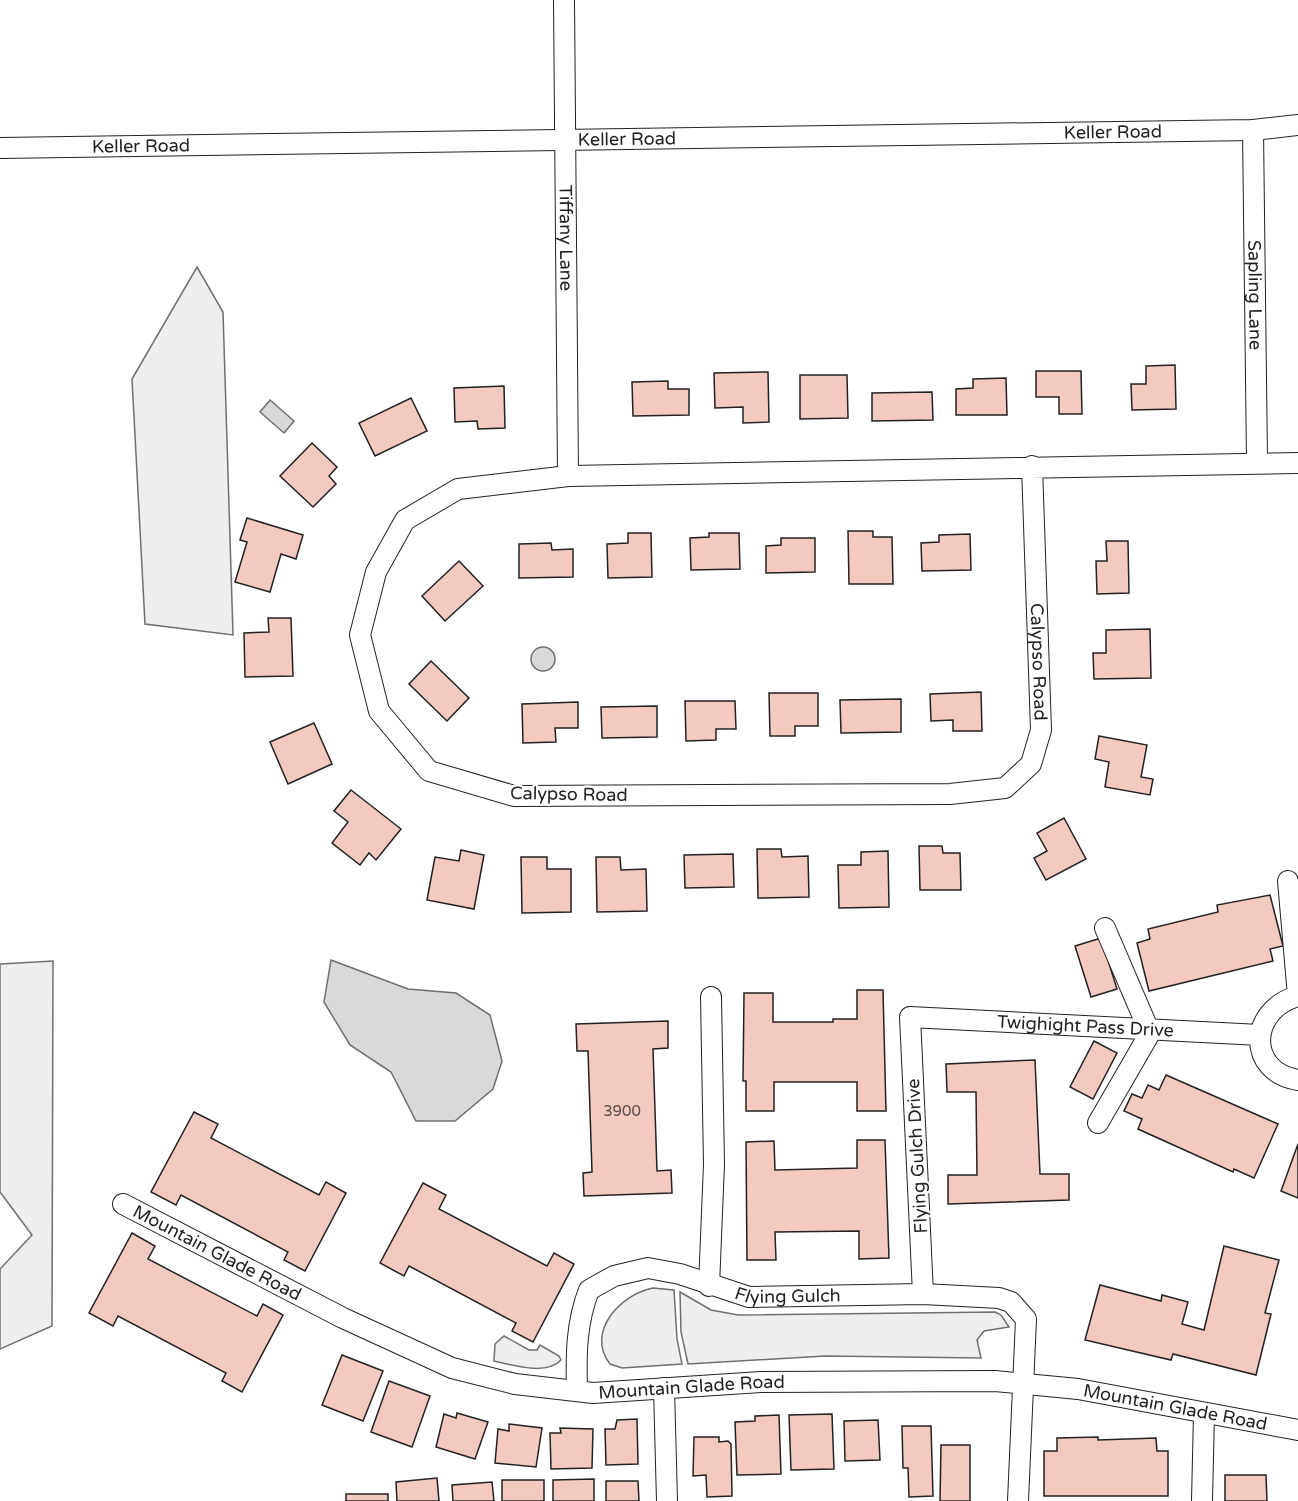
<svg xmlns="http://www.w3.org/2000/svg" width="1298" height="1501" viewBox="0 0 1298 1501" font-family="'Varela Round',sans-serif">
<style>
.green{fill:#eee;stroke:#6f6f6f;stroke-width:1.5}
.water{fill:#d9d9d9;stroke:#6f6f6f;stroke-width:1.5}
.building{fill:#f3c9c0;stroke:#222;stroke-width:1.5}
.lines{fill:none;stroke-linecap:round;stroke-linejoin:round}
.street-casing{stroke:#222;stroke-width:22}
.street{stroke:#fff;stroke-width:20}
.labels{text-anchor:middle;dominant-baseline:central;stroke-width:4.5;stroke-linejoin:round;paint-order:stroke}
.number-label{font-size:15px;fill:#564c4a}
.street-label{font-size:18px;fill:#222;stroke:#fff}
</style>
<rect width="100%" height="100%" fill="#fff"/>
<g class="green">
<path d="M 197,267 L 223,312 L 233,635 L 145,624 L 132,379 Z"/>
<path d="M 53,961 L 52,1326 L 0,1349 L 0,1269 L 32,1235 L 0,1192 L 0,964 Z"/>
<path d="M 653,1288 L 674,1290 L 677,1339 L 682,1364 L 622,1368 L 610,1364 C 585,1332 621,1294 653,1288 Z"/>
<path d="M 680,1292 L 711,1310 L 738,1315 L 995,1312 L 1001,1315 L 1009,1327 L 984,1331 L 977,1340 L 981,1358 L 825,1356 L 688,1364 L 681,1332 Z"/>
<path d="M 504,1336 L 529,1350 L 537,1350 L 540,1345 L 559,1356 L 561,1360 C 546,1376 512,1365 494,1361 L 495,1344 Z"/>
</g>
<g class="water">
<path d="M 270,400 L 294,421 L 284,433 L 260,412 Z"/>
<circle cx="543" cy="659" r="12"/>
<path d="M 331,960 L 408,989 L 456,993 L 490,1015 L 502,1061 L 493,1089 L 455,1121 L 416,1121 L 391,1072 L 350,1045 L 324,1002 Z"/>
</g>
<g class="building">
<path d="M 1175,365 L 1176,409 L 1132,410 L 1131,384 L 1146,384 L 1146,366 Z"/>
<path d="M 1036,371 L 1081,371 L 1082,414 L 1059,414 L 1059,397 L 1036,397 Z"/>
<path d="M 768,372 L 769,422 L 743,423 L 743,407 L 715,408 L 714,373 Z"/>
<path d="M 800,375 L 847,375 L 848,418 L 800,419 Z"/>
<path d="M 1006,378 L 1007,415 L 956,415 L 956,389 L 973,388 L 973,379 Z"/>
<path d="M 668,381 L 668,389 L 689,389 L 689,415 L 633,416 L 632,382 Z"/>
<path d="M 504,386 L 505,428 L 478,429 L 477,421 L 455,422 L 454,388 Z"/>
<path d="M 932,392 L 933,420 L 872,421 L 872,393 Z"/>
<path d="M 411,398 L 427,431 L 375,456 L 359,423 Z"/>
<path d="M 312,443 L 337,467 L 329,476 L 336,484 L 313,507 L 280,476 Z"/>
<path d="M 247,518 L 303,535 L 296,559 L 281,554 L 270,592 L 235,582 L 247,542 L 240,540 Z"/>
<path d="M 848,531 L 873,531 L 873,537 L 892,537 L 893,584 L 849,584 Z"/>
<path d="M 628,533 L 651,533 L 652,577 L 608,578 L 607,544 L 628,543 Z"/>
<path d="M 709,533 L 739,533 L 740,569 L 691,570 L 690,538 L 709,537 Z"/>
<path d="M 970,534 L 971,570 L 922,571 L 921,543 L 939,542 L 939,535 Z"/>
<path d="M 781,538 L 815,538 L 815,572 L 766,573 L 766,546 L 781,545 Z"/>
<path d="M 1106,541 L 1128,541 L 1129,593 L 1097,594 L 1096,561 L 1107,561 Z"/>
<path d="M 551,543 L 552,550 L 573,549 L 573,577 L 519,578 L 519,544 Z"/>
<path d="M 459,561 L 483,586 L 445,621 L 422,596 Z"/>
<path d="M 268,618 L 291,618 L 293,676 L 245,677 L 244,633 L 269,632 Z"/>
<path d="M 1150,629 L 1151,678 L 1094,679 L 1093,653 L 1106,653 L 1106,630 Z"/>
<path d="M 431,661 L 469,698 L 447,721 L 409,684 Z"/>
<path d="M 981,692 L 982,731 L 953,731 L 953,720 L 931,721 L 930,694 Z"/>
<path d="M 769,693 L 818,693 L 818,726 L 795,726 L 795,736 L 770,736 Z"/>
<path d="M 901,699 L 901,732 L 841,733 L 840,700 Z"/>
<path d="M 685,701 L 735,701 L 736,729 L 716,729 L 716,740 L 686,741 Z"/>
<path d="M 578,702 L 578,728 L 555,728 L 556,742 L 523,743 L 522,704 Z"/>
<path d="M 657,706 L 657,737 L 602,738 L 601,707 Z"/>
<path d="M 314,723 L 332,764 L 288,784 L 270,742 Z"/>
<path d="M 1099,736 L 1147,745 L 1141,777 L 1153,779 L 1150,795 L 1105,787 L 1109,762 L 1095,759 Z"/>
<path d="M 351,790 L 401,829 L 376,860 L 369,853 L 360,865 L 332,843 L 348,822 L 334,811 Z"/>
<path d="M 1064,818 L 1086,859 L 1046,880 L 1034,858 L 1047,851 L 1037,833 Z"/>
<path d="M 919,846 L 942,846 L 943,853 L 960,853 L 961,890 L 920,890 Z"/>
<path d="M 757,849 L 781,849 L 782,857 L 808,856 L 809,897 L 758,898 Z"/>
<path d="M 461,850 L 484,855 L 474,909 L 427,900 L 435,857 L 459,861 Z"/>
<path d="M 888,851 L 889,907 L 839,908 L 838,865 L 861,865 L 861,852 Z"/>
<path d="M 733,854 L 734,887 L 685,888 L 684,855 Z"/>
<path d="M 521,857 L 547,857 L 547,869 L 571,869 L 571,912 L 522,913 Z"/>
<path d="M 596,857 L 620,857 L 621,870 L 646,869 L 647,911 L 597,912 Z"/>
<path d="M 1270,895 L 1283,946 L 1270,949 L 1273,961 L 1149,991 L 1137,943 L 1150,939 L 1148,929 L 1218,912 L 1217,905 Z"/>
<path d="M 1101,938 L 1117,989 L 1091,997 L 1075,946 Z"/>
<path d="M 857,990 L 883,990 L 886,1111 L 857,1111 L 857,1082 L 774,1082 L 774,1111 L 746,1111 L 746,1081 L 743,1081 L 744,993 L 773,993 L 773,1022 L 833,1022 L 833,1019 L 857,1019 Z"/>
<path d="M 668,1021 L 668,1048 L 653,1049 L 657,1171 L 671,1170 L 672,1193 L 584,1196 L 583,1173 L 592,1172 L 588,1051 L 577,1051 L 576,1024 Z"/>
<path d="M 1094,1041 L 1117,1053 L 1093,1099 L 1070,1087 Z"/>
<path d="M 1035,1060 L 1040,1174 L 1069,1174 L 1069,1200 L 948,1204 L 948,1175 L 977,1175 L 976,1092 L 947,1092 L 946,1064 Z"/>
<path d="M 1166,1075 L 1278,1124 L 1254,1178 L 1234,1169 L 1233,1172 L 1138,1129 L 1142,1119 L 1124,1111 L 1132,1094 L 1142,1098 L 1148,1085 L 1159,1090 Z"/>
<path d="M 194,1112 L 218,1124 L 211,1138 L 319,1195 L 326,1182 L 346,1193 L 305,1271 L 284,1260 L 288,1252 L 181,1195 L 176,1205 L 151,1192 Z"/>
<path d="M 857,1140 L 885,1140 L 889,1258 L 859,1259 L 859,1231 L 775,1232 L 776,1260 L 747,1260 L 746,1142 L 774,1141 L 775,1170 L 857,1168 Z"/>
<path d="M 1298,1144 L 1298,1198 L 1281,1191 Z"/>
<path d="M 423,1183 L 446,1195 L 439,1209 L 547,1266 L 554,1253 L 574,1264 L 533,1342 L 512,1331 L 516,1323 L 409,1266 L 404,1276 L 380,1263 Z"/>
<path d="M 132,1233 L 155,1246 L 148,1259 L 257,1316 L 263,1304 L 283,1315 L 242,1392 L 222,1381 L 226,1373 L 118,1316 L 113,1326 L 89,1313 Z"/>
<path d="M 1224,1246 L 1279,1260 L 1265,1313 L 1271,1314 L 1256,1375 L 1173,1354 L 1171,1360 L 1085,1340 L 1100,1285 L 1161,1301 L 1162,1295 L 1188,1302 L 1182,1324 L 1204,1330 Z"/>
<path d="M 342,1355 L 383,1371 L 363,1421 L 322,1405 Z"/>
<path d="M 389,1381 L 430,1396 L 412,1447 L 371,1432 Z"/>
<path d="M 457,1413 L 488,1422 L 475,1459 L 436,1447 L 444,1414 L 456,1418 Z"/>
<path d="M 832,1414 L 834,1469 L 791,1470 L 789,1415 Z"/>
<path d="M 779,1415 L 781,1474 L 737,1475 L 735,1422 L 755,1421 L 755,1416 Z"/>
<path d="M 637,1419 L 638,1464 L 606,1465 L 605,1429 L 615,1429 L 617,1420 Z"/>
<path d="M 878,1420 L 880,1460 L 845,1461 L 844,1421 Z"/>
<path d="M 509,1424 L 542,1428 L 536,1467 L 495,1463 L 498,1429 L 509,1431 Z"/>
<path d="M 902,1426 L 931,1426 L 933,1496 L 909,1497 L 908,1468 L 903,1468 Z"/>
<path d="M 560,1428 L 593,1429 L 592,1468 L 551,1469 L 550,1433 L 561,1433 Z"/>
<path d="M 694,1437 L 719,1437 L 719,1442 L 728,1441 L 731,1444 L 732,1496 L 707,1497 L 706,1475 L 693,1476 Z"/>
<path d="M 1098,1437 L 1098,1440 L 1156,1438 L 1157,1451 L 1168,1451 L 1168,1496 L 1044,1496 L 1044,1451 L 1057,1451 L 1057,1438 Z"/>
<path d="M 941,1445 L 970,1445 L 970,1501 L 940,1501 Z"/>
<path d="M 1225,1475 L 1266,1475 L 1267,1501 L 1225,1501 Z"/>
<path d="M 437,1478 L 439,1501 L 397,1501 L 396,1482 Z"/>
<path d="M 594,1479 L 594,1501 L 553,1501 L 553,1480 Z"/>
<rect x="502" y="1480" width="42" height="21"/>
<path d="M 606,1481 L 638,1481 L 639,1501 L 606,1501 Z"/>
<path d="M 492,1482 L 494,1501 L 453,1501 L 452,1485 Z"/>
<rect x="346" y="1494" width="42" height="7"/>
</g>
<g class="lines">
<g class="street-casing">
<g id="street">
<path id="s1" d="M 564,0 L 568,476"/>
<path id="s2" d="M 1253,130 L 1257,461"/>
<path id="s3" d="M 0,148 L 1253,130 L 1298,125"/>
<path id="s4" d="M 1032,466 L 1041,730 L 1031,764 L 1005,788 L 950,794 L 514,796 L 429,771 L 379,711 L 360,635 L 376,572 L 405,520 L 458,489 L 568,476 L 1298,463"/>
<path d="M 1288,881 L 1298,996 C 1248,1010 1247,1072 1298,1080"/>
<path d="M 1098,1123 L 1150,1033 L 1105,928"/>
<path id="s5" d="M 123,1204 L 343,1318 L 452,1368 L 515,1384 L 593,1393 L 761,1382 L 995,1381 L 1078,1389 L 1298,1430"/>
<path d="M 709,1286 L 714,1164 L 711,997"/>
<path id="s6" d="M 923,1294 L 910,1017 L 1260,1035"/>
<path d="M 664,1388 L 667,1501"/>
<path id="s7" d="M 577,1391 C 576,1356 576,1323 589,1290 L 614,1276 L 648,1268 L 680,1274 L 749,1297 L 923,1294 L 999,1298 L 1011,1302 L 1026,1319 L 1018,1501"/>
<path d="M 1202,1501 L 1204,1413"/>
</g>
</g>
<use href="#street" class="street"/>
</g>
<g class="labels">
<g class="number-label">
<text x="622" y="1111">3900</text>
</g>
<g class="street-label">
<text stroke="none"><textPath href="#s3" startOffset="1113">Keller Road</textPath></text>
<text stroke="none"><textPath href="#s3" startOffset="627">Keller Road</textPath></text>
<text stroke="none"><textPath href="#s3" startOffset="141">Keller Road</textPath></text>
<text stroke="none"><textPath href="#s1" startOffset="238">Tiffany Lane</textPath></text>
<text stroke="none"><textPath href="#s2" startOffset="165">Sapling Lane</textPath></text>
<text stroke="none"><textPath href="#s4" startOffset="196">Calypso Road</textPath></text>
<text transform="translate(569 794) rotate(1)">Calypso Road</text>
<text stroke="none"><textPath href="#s6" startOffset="453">Twighight Pass Drive</textPath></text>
<text transform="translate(917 1156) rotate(-93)">Flying Gulch Drive</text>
<text stroke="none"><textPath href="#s5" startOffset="106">Mountain Glade Road</textPath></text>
<text stroke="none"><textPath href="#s7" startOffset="310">Flying Gulch</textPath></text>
<text stroke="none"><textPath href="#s5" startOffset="610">Mountain Glade Road</textPath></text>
<text stroke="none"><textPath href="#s5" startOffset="1096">Mountain Glade Road</textPath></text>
</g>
</g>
</svg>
